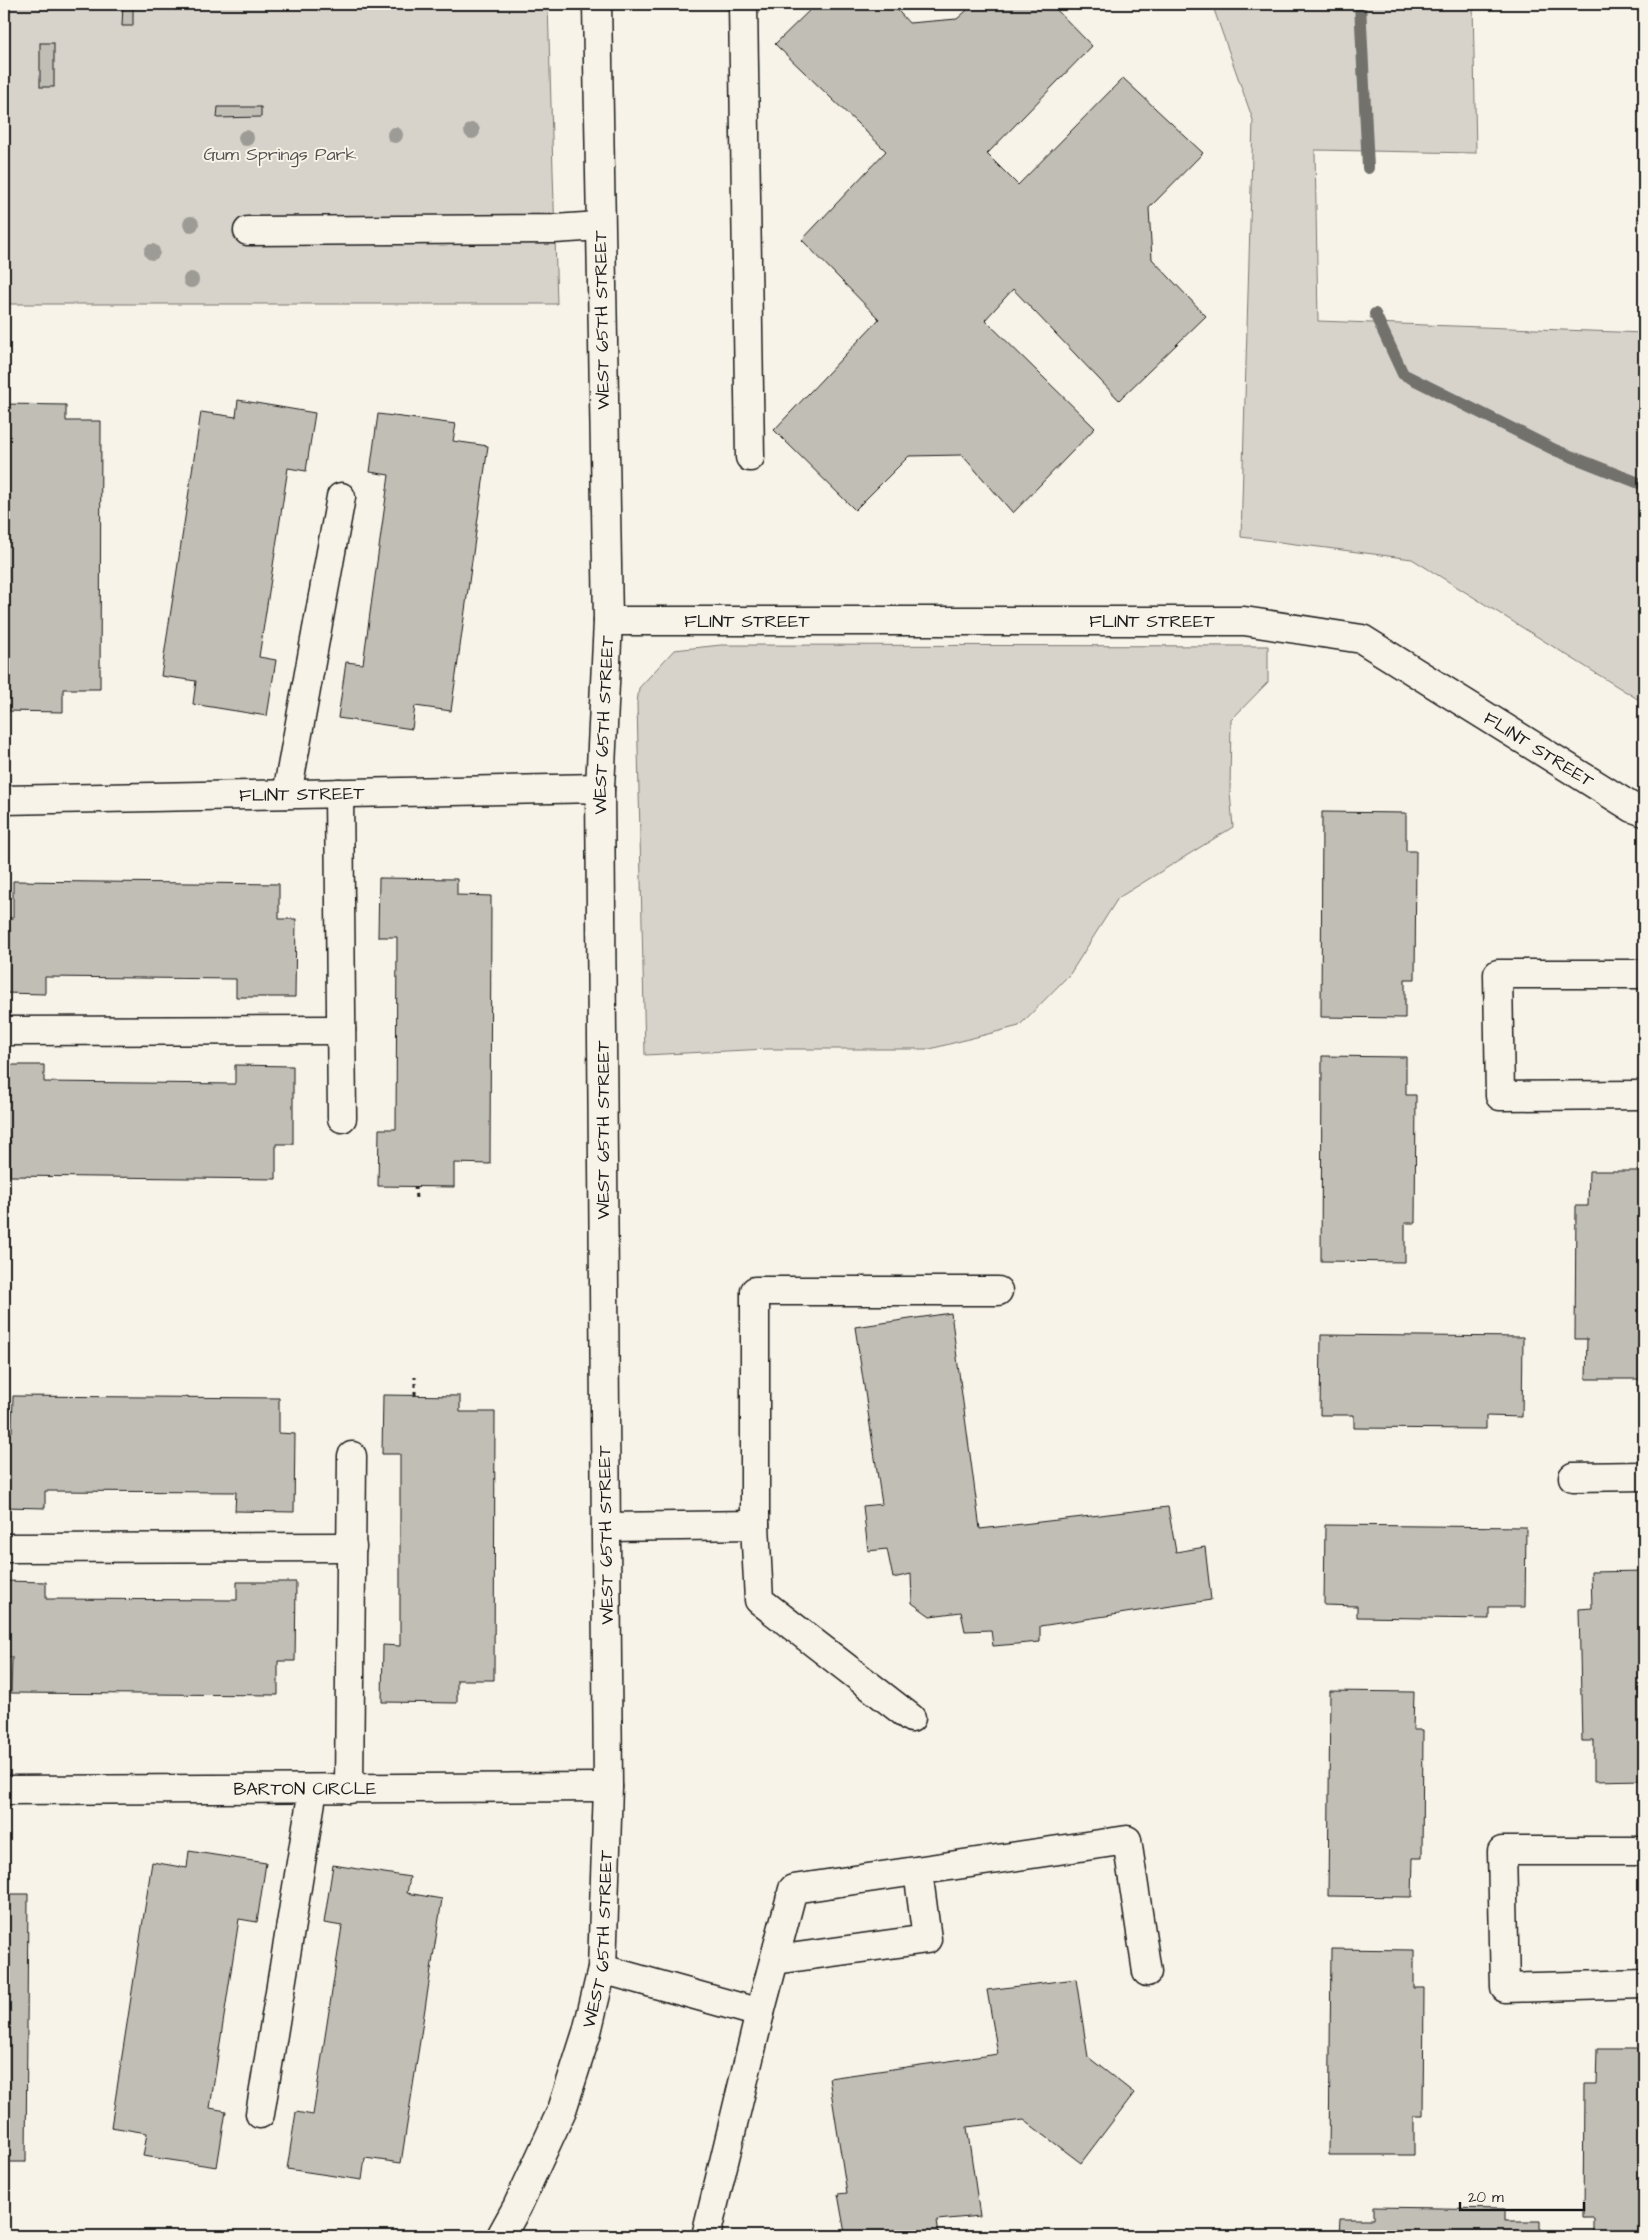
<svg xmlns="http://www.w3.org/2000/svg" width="1648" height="2240" viewBox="0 0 1648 2240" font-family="'Architects Daughter',sans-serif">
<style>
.green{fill:#d7d3cb;stroke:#7a7874}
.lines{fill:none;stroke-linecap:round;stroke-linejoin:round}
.stream{stroke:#72716c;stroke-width:12}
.building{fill:#c0beb5;stroke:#1c1c1c}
.minor-casing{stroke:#1c1c1c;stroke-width:31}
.path{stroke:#1c1c1c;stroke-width:3;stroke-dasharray:4 4;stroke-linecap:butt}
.minor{stroke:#f7f3e8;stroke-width:28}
.tree{fill:#9d9b95}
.labels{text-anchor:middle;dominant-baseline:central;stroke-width:4;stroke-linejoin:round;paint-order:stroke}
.park-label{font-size:18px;fill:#545351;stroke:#f7f3e8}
.street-label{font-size:18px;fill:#1c1c1c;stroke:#f7f3e8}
</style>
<rect width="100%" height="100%" fill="#f7f3e8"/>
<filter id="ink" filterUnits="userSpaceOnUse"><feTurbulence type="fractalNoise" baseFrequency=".02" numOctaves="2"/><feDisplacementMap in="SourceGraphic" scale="10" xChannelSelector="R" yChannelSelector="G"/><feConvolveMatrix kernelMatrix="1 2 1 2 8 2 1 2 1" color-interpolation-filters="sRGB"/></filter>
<g filter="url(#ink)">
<g class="green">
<path d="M 4,4 L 548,4 L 557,304 L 4,304 Z"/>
<path d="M 1212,4 L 1473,4 L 1476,153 L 1315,150 L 1318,321 L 1644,333 L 1644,703 L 1412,559 L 1241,537 L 1253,120 Z"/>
<path d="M 721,645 L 1268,646 L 1268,682 L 1231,720 L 1230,792 L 1233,827 L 1118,898 L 1070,974 L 1019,1026 L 930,1049 L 767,1049 L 645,1055 L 637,703 L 639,688 L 674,650 Z"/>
</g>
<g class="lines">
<g class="stream">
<path d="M 1360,4 L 1368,168"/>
<path d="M 1375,314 L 1403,374 L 1555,450 L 1644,485"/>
</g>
</g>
<g class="building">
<path d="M 123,4 L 133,4 L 133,26 L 122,26 Z"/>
<path d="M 816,4 L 892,4 L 909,23 L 957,19 L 974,4 L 1051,4 L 1092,46 L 987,154 L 1018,185 L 1123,78 L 1203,153 L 1149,208 L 1152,259 L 1206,316 L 1119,400 L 1013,289 L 985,320 L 1095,428 L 1013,513 L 962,455 L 909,456 L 855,510 L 774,430 L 879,319 L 802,240 L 886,151 L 775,44 Z"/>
<rect x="40" y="43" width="14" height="44"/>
<path d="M 218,107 L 261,107 L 261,117 L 217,118 Z"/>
<path d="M 238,400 L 315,413 L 306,471 L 288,468 L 259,657 L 276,660 L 267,716 L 193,704 L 196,681 L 161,676 L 201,412 L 236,417 Z"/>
<path d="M 4,404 L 66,405 L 66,421 L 101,421 L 100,689 L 63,689 L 63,712 L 4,711 L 6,463 L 4,463 Z"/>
<path d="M 378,414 L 456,424 L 453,441 L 488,446 L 451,711 L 415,706 L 412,729 L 338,718 L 346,662 L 363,664 L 389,475 L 370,472 Z"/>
<path d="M 1322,812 L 1406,813 L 1406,851 L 1416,851 L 1415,979 L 1405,979 L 1405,1018 L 1321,1017 Z"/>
<path d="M 379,878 L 457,879 L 457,895 L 491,896 L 490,1164 L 454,1163 L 454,1187 L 378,1186 L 379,1129 L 396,1129 L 397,937 L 378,937 Z"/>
<path d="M 13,881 L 279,884 L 279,919 L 296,919 L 295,997 L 236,997 L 236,979 L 45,977 L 45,994 L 4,993 L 4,918 L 13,918 Z"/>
<path d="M 1322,1056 L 1406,1057 L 1406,1095 L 1416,1095 L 1415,1223 L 1405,1223 L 1405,1262 L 1321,1261 Z"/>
<path d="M 4,1065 L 44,1065 L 44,1082 L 235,1084 L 235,1065 L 293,1066 L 293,1144 L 276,1144 L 276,1179 L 10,1176 L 10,1140 L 4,1140 Z"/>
<path d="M 1589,1171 L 1644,1171 L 1644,1379 L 1586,1379 L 1587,1339 L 1575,1339 L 1576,1206 L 1588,1206 Z"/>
<path d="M 951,1313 L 980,1529 L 1168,1507 L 1176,1552 L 1205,1547 L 1211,1600 L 1040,1626 L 1040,1642 L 993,1646 L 991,1630 L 965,1631 L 961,1612 L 930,1616 L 912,1603 L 911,1574 L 893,1578 L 887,1549 L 868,1551 L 863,1506 L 882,1504 L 855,1327 Z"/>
<path d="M 1321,1335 L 1523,1337 L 1522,1417 L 1486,1416 L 1486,1429 L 1354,1428 L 1354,1415 L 1320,1415 Z"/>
<path d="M 383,1395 L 460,1396 L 460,1412 L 495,1412 L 494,1680 L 457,1680 L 457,1703 L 382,1702 L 383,1645 L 400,1646 L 400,1454 L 382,1454 Z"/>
<path d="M 13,1396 L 279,1398 L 279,1433 L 295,1434 L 294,1512 L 235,1511 L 236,1492 L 45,1491 L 45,1508 L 4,1507 L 4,1432 L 12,1432 Z"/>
<path d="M 1325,1525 L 1526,1527 L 1525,1607 L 1489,1607 L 1489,1619 L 1357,1617 L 1357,1606 L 1324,1605 Z"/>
<path d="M 1644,1571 L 1644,1780 L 1594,1781 L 1594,1741 L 1582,1741 L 1579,1609 L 1592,1608 L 1591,1572 Z"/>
<path d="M 4,1581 L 46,1582 L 46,1599 L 237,1600 L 237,1582 L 296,1582 L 295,1661 L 278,1661 L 278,1695 L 11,1693 L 12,1657 L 4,1657 Z"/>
<path d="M 1330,1691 L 1414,1692 L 1413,1730 L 1423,1730 L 1422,1858 L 1413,1858 L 1412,1897 L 1328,1896 Z"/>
<path d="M 189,1851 L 266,1863 L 257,1922 L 239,1919 L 210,2108 L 226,2111 L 217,2167 L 143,2156 L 147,2133 L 111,2127 L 152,1862 L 187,1868 Z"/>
<path d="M 333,1865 L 410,1877 L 407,1893 L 442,1899 L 401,2163 L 365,2158 L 362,2180 L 287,2169 L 296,2112 L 313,2115 L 342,1926 L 324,1923 Z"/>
<path d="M 4,1894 L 28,1894 L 26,2162 L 4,2162 Z"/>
<path d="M 1331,1949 L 1414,1950 L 1414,1988 L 1424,1988 L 1423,2116 L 1414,2116 L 1414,2155 L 1329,2155 Z"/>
<path d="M 1076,1979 L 1088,2057 L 1134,2093 L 1081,2163 L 1024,2120 L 967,2127 L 980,2216 L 937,2220 L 939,2236 L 833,2236 L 845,2233 L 838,2194 L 847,2193 L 829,2078 L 998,2054 L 987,1990 Z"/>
<path d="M 1597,2049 L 1644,2049 L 1644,2236 L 1594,2236 L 1594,2217 L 1583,2217 L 1584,2085 L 1596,2085 Z"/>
<path d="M 1373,2207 L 1505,2209 L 1505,2221 L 1540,2221 L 1540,2236 L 1339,2236 L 1340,2219 L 1373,2219 Z"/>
</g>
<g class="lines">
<g class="minor-casing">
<g id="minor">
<path d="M 743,4 L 750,457"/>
<path d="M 248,231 L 554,229 L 600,226"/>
<path id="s1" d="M 608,621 L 1244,621 L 1362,639 L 1633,808 L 1644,812"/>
<path d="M 339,793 L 342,1118"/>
<path d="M 287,794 L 341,497"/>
<path id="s2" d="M 4,800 L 600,788"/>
<path d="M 1644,974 L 1498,974 L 1500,1096 L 1644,1095"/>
<path d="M 4,1031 L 341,1030"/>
<path d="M 1573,1477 L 1644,1476"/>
<path d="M 755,1525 L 755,1291 L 998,1291"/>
<path d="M 606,1527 L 755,1525 L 759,1600 L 911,1718"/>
<path d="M 4,1548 L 352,1547"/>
<path d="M 349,1789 L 352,1456"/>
<path id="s3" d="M 4,1790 L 608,1787"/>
<path d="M 1644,1851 L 1502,1851 L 1505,1988 L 1644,1984"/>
<path d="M 775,1960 L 927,1939 L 918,1871"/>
<path d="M 602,1969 L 760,2013 L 706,2236"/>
<path d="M 760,2013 L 793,1889 L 1127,1840 L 1147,1972"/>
<path d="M 260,2114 L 313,1789"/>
<path id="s4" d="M 501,2236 L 517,2207 L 562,2110 L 587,2032 L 602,1969 L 608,1787 L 600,788 L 608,621 L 597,4"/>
</g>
</g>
<g class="path">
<path d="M 415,1186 L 416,1199"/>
<path d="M 415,1395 L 415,1377"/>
</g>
<use href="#minor" class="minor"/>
</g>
<g class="tree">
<circle cx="472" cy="131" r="8"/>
<circle cx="395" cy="135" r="8"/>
<circle cx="246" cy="138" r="8"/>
<circle cx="191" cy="224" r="8"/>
<circle cx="152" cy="252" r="8"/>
<circle cx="191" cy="280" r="8"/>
</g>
</g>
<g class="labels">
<g class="park-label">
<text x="280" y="154">Gum Springs Park</text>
</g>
<g class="street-label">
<text transform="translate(602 320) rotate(-91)">WEST 65TH STREET</text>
<text stroke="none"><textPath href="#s1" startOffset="139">FLINT STREET</textPath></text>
<text stroke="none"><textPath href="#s1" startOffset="544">FLINT STREET</textPath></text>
<text stroke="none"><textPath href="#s4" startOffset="1531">WEST 65TH STREET</textPath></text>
<text stroke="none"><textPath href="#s1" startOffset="964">FLINT STREET</textPath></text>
<text stroke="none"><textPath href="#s2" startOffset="298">FLINT STREET</textPath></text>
<text transform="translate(603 1130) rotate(-90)">WEST 65TH STREET</text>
<text transform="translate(606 1535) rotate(-91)">WEST 65TH STREET</text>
<text stroke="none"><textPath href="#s3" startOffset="301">BARTON CIRCLE</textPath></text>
<text stroke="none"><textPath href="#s4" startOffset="316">WEST 65TH STREET</textPath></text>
</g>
</g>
<rect width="1648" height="2240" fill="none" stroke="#f7f3e8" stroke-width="20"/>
<rect x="10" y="10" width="1628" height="2220" fill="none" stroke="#1c1c1c" stroke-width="2" filter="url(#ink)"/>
<path d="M1460 2202v8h124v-8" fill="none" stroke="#1c1c1c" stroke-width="2.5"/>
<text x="1468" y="2202" font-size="15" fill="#1c1c1c" stroke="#f7f3e8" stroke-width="4" paint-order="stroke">20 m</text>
</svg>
